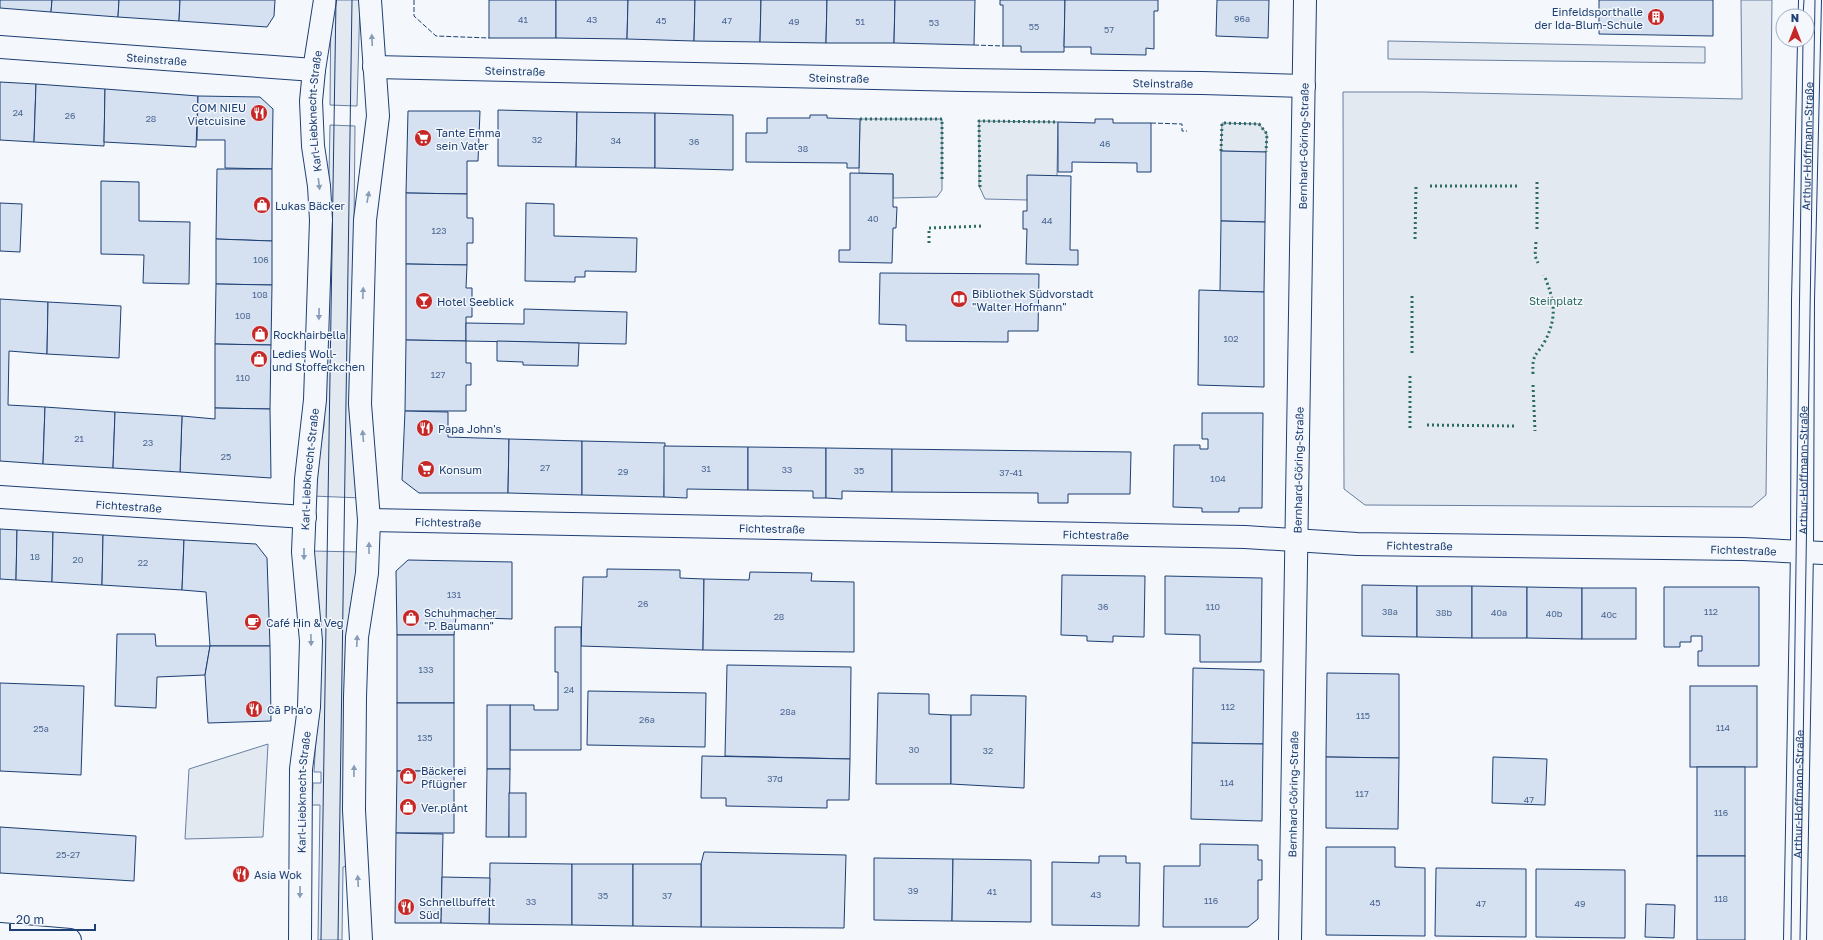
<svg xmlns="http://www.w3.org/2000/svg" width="1823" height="940" viewBox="0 0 1823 940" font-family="'Golos Text',sans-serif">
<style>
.green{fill:#e3e9f0;stroke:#687fa3}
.building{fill:#d5e0f0;stroke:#1d3f73}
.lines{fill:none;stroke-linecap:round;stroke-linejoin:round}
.minor-casing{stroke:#1d3f73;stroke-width:24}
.major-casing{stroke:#1d3f73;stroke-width:24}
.minor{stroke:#f4f7fb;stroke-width:22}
.major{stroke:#f4f7fb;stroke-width:22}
.tram{stroke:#1d3f73;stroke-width:1}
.hedge{stroke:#2c6c60;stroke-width:3;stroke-dasharray:2 3;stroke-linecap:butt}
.fence{stroke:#1d3f73;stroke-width:1;stroke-dasharray:5 2;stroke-linecap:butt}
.oneway{fill:#889bb7}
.labels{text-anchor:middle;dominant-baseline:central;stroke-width:3;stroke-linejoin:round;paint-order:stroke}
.number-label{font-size:9px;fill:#4b6792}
.poi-label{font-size:11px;fill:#1d3f73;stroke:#f4f7fb;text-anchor:start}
.street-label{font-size:11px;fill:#1d3f73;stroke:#f4f7fb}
.park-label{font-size:11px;fill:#2c6c60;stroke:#f4f7fb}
</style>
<rect width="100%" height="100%" fill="#f4f7fb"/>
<g class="green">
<path d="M 331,0 L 360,0 L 357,106 L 330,105 Z"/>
<path d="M 1741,0 L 1772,0 L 1766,495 L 1752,507 L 1365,505 L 1344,489 L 1343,92 L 1423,92 L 1742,99 Z"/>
<path d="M 1388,41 L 1705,47 L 1705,63 L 1388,59 Z"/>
<path d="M 860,119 L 942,119 L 942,190 L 937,197 L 893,198 L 893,174 L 859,173 Z"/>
<path d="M 979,121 L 1058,122 L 1057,176 L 1027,200 L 985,199 L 979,186 Z"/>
<path d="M 1222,123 L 1259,124 L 1267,134 L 1266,152 L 1221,151 Z"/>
<path d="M 330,125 L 355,126 L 354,226 L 362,498 L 312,496 L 324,426 Z"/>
<path d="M 311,551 L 360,552 L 360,564 L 350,608 L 347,642 L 347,866 L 343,867 L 342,940 L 318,940 L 320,805 L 312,805 L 313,783 L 321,783 L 321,772 L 314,772 L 316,738 Z"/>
<path d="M 268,744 L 263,837 L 185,839 L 189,769 Z"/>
</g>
<g class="building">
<path d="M 0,0 L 52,0 L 51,12 L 0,8 Z"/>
<path d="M 52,0 L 119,0 L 118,17 L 51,12 Z"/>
<path d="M 119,0 L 180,0 L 179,21 L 118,17 Z"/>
<path d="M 180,0 L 275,0 L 274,16 L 267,27 L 179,21 Z"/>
<rect x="489" y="0" width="67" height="38"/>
<path d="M 556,0 L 628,0 L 627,39 L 556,38 Z"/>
<path d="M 628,0 L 695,0 L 694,41 L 627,39 Z"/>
<path d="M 695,0 L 761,0 L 760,42 L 694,41 Z"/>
<path d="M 761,0 L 827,0 L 826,43 L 760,42 Z"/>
<path d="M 827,0 L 895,0 L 894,43 L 826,43 Z"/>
<path d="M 895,0 L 975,0 L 974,45 L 894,43 Z"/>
<path d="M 1000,0 L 1065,0 L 1064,52 L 1021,52 L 1021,46 L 1003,46 L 1003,5 L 1000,5 Z"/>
<path d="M 1065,0 L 1158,0 L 1158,11 L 1154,11 L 1154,49 L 1146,48 L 1146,55 L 1091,54 L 1091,47 L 1064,47 Z"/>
<path d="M 1217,0 L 1269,0 L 1268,38 L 1216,36 Z"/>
<path d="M 1599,0 L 1713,0 L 1713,36 L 1599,34 Z"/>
<path d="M 0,82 L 36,84 L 34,142 L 0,140 Z"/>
<path d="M 36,84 L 105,89 L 104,146 L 34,142 Z"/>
<path d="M 105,89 L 198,96 L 196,147 L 104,142 Z"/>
<path d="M 198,96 L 260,97 L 273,109 L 272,169 L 225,168 L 225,140 L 197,140 Z"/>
<path d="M 498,110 L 577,112 L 576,167 L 498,166 Z"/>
<path d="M 408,111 L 480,111 L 478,161 L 467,161 L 467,194 L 406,193 Z"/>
<path d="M 577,112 L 655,113 L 655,168 L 576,167 Z"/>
<path d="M 655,113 L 733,115 L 733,170 L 655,168 Z"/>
<path d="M 810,115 L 827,115 L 827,118 L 860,119 L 859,168 L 847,168 L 847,163 L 746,162 L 746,133 L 767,133 L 767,118 L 810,118 Z"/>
<path d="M 1095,119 L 1113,119 L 1113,123 L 1151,123 L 1151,172 L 1137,172 L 1137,163 L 1072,162 L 1072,172 L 1058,172 L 1058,122 L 1095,123 Z"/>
<path d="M 1221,151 L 1266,152 L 1265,222 L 1221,221 Z"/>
<path d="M 217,169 L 272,169 L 272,241 L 216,239 Z"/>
<path d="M 850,173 L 893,174 L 893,207 L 897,207 L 896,228 L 893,228 L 892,263 L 839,262 L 839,250 L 850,250 Z"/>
<path d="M 1027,175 L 1071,176 L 1070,250 L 1078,250 L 1078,265 L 1026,264 L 1027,229 L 1023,229 L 1023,211 L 1027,211 Z"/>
<path d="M 101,181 L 139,182 L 139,221 L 190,222 L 189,284 L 143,283 L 144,255 L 101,254 Z"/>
<path d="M 406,193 L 467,194 L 467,218 L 473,218 L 473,243 L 467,243 L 467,265 L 406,264 Z"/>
<path d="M 0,203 L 22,204 L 20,252 L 0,251 Z"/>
<path d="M 526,203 L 554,204 L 554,236 L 637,238 L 636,272 L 585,271 L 585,277 L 575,277 L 575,282 L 525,281 Z"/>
<path d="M 1221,221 L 1265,222 L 1264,292 L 1220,291 Z"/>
<path d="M 216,239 L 272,241 L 272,285 L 216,284 Z"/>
<path d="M 406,264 L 467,265 L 466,288 L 472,288 L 472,317 L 466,317 L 466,341 L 406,340 Z"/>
<path d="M 880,273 L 1039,274 L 1038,331 L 1008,331 L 1008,342 L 906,341 L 906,325 L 879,324 Z"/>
<path d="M 216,284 L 272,285 L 271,345 L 215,344 Z"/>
<path d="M 1199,290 L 1264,292 L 1264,387 L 1198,385 Z"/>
<path d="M 0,299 L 48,302 L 47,354 L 9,351 L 8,405 L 45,407 L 43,464 L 0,461 Z"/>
<path d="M 48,302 L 121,306 L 119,358 L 47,354 Z"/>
<path d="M 524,309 L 627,312 L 626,344 L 466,341 L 466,323 L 524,324 Z"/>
<path d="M 406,340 L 466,341 L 466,363 L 471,363 L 471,385 L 466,385 L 466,411 L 405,411 Z"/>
<path d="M 497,341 L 579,343 L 578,366 L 523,365 L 523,362 L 497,361 Z"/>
<path d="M 215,344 L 271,345 L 270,409 L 215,408 Z"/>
<path d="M 45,407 L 115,412 L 113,468 L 43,464 Z"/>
<path d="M 215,408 L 270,409 L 271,478 L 180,472 L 182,416 L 215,419 Z"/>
<path d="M 405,411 L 448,412 L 448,437 L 509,439 L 508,493 L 419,493 L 402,480 Z"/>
<path d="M 115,412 L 182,416 L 180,472 L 113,468 Z"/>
<path d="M 1202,413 L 1263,413 L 1262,508 L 1239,508 L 1239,512 L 1202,512 L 1202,508 L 1173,507 L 1174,445 L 1200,445 L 1200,449 L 1208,449 L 1208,439 L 1202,439 Z"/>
<path d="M 509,439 L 582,441 L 582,495 L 508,493 Z"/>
<path d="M 582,441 L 665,443 L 664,497 L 582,495 Z"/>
<path d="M 664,446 L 748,447 L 748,490 L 687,489 L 687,498 L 664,497 Z"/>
<path d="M 748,447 L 826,448 L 826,498 L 813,498 L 813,491 L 748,490 Z"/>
<path d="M 826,448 L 892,449 L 892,492 L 842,491 L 842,499 L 826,498 Z"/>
<path d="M 892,449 L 1131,452 L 1130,494 L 1068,494 L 1068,503 L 1038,503 L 1038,493 L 892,492 Z"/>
<path d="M 0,529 L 17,530 L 16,580 L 0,579 Z"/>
<path d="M 17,530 L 53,532 L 52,582 L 16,580 Z"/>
<path d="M 53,532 L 103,535 L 102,585 L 52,582 Z"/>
<path d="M 103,535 L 184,540 L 182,590 L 102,585 Z"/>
<path d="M 184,540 L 256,544 L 267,558 L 270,646 L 210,646 L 206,592 L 182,590 Z"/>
<path d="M 408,560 L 512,562 L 512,619 L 456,617 L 454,635 L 397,635 L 396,571 Z"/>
<path d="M 607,569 L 680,570 L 680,578 L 704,579 L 703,650 L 581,646 L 583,577 L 607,577 Z"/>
<path d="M 750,572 L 812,573 L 811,581 L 854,582 L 854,652 L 703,650 L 704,579 L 749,580 Z"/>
<path d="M 1062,575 L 1145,576 L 1144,637 L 1113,636 L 1113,642 L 1087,641 L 1087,636 L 1061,635 Z"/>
<path d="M 1165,576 L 1262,578 L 1261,662 L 1200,662 L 1200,635 L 1165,634 Z"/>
<path d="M 1362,585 L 1417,586 L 1417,637 L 1362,636 Z"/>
<path d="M 1417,586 L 1472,586 L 1472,638 L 1417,637 Z"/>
<path d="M 1472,586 L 1527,587 L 1527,638 L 1472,638 Z"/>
<path d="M 1527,587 L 1582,588 L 1582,639 L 1527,638 Z"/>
<path d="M 1664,587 L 1759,587 L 1759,666 L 1698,666 L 1698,651 L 1702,651 L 1702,636 L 1691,636 L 1691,642 L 1680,642 L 1680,647 L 1664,647 Z"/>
<rect x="1582" y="588" width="54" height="51"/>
<path d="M 555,627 L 581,627 L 581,750 L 510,750 L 510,705 L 534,705 L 534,710 L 558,710 L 558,672 L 555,672 Z"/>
<path d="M 117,634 L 155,634 L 156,646 L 210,646 L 205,675 L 157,677 L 156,708 L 115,706 Z"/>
<rect x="397" y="635" width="57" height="68"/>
<path d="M 210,646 L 270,646 L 271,721 L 208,723 L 205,675 Z"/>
<path d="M 727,665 L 851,667 L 850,759 L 725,756 Z"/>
<path d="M 1193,668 L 1264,670 L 1263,744 L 1192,743 Z"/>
<path d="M 1327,673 L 1399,674 L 1399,758 L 1326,757 Z"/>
<path d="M 0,683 L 84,686 L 81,775 L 0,771 Z"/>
<rect x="1690" y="686" width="67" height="81"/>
<path d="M 588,691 L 706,693 L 705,747 L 587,745 Z"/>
<path d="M 878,693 L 929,694 L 929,714 L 951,715 L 951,784 L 876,784 Z"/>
<path d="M 971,695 L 1026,696 L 1024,788 L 951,784 L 951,715 L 971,715 Z"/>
<rect x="397" y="703" width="57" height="68"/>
<rect x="487" y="705" width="23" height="64"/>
<path d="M 1192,743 L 1263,744 L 1262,821 L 1191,819 Z"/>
<path d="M 702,756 L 850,759 L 849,800 L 827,800 L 827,808 L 726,806 L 726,798 L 701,798 Z"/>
<path d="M 1326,757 L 1399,758 L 1398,829 L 1326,828 Z"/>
<path d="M 1493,757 L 1547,759 L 1545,805 L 1492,803 Z"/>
<rect x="1697" y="767" width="48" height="89"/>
<path d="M 487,769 L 510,769 L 509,837 L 486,837 Z"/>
<path d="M 397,771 L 454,771 L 454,833 L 396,833 Z"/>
<rect x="509" y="793" width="17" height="44"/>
<path d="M 0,827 L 136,836 L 134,881 L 0,873 Z"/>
<path d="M 396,833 L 443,834 L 441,923 L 395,923 Z"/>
<path d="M 1200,844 L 1258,845 L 1258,860 L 1262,860 L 1262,880 L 1258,880 L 1258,919 L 1248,927 L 1163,927 L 1164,866 L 1200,866 Z"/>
<path d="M 1326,847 L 1395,847 L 1395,867 L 1425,868 L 1425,936 L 1326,935 Z"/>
<path d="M 704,852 L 846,855 L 844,928 L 701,927 L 701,864 Z"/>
<path d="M 1099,856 L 1126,856 L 1126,863 L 1140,863 L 1139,926 L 1052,925 L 1052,862 L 1099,863 Z"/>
<rect x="1697" y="856" width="48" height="84"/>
<path d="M 874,858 L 953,859 L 952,921 L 874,920 Z"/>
<path d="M 953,859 L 1031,860 L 1031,922 L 952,921 Z"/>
<path d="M 490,863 L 572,864 L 572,925 L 489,924 Z"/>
<path d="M 572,864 L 633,864 L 633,926 L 572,925 Z"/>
<path d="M 633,864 L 701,864 L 701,927 L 633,926 Z"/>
<path d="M 1436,868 L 1526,869 L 1526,937 L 1435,936 Z"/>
<path d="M 1536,869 L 1625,870 L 1625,938 L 1536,937 Z"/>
<path d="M 442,877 L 490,878 L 489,924 L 441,923 Z"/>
<path d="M 1646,904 L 1675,905 L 1674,938 L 1645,937 Z"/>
</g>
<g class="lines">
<g class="minor-casing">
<g id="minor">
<path id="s1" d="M 0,47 L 314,70"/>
<path id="s2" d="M 374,67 L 964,80 L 1202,83 L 1304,86"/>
<path id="s3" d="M 0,497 L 305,517"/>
<path id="s4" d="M 369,520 L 1245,537 L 1357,544 L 1743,549 L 1823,553"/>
<path d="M 0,934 L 70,940"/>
<path id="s5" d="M 1290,940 L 1305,0"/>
<path id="s6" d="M 1795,940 L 1802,551 L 1803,300 L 1810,0"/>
</g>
</g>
<g class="major-casing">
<g id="major">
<path id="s7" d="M 300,940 L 301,769 L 309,707 L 311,641 L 303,552 L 306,479 L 315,400 L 321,220 L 319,186 L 313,146 L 311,101 L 314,70 L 325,0"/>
<path d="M 361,940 L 354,810 L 355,697 L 357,637 L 367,573 L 369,520 L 360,404 L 365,220 L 378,116 L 370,0"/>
</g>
</g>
<use href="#minor" class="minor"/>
<use href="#major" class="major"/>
<g class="tram">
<path d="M 1803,16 L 1804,0"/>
<path d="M 321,940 L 336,0"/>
<path d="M 338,940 L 352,0"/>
<path d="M 1791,940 L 1803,40"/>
<path d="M 1800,940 L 1815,0"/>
</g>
<g class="hedge">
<path d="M 860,119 L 942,119 L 942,182"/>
<path d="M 1221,151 L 1222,123 L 1259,124 L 1267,134 L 1266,152"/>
<path d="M 1430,186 L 1519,186"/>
<path d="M 980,187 L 979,121 L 1058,122"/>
<path d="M 1537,229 L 1537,181"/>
<path d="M 1415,239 L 1416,185"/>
<path d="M 1536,242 L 1535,256 L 1538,263"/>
<path d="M 929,243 L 929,228 L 983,226"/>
<path d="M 1412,353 L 1412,296"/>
<path d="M 1533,374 C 1532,353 1536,357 1545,341 C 1558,316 1554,299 1544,275"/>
<path d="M 1533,385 L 1535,431"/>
<path d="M 1427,425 L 1515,426"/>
<path d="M 1410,428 L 1410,373"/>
</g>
<g class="fence">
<path d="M 414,0 L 414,16 L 436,36 L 489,38"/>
<path d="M 974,45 L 1003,46"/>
<path d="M 1151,123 L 1182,124 L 1182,131 L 1187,131"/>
</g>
</g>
<defs><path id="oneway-solid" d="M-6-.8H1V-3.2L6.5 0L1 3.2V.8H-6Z"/></defs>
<g class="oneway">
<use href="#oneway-solid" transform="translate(372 40) rotate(-93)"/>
<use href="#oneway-solid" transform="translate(319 184) rotate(83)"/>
<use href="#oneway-solid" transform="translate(368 197) rotate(-80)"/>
<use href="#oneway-solid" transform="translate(363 293) rotate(-88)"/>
<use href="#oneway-solid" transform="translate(319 314) rotate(91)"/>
<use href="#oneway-solid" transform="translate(363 436) rotate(-95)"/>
<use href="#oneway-solid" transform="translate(369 548) rotate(-90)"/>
<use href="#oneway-solid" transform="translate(304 554) rotate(90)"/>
<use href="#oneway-solid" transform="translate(311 640) rotate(89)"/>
<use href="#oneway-solid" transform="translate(357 641) rotate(-87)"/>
<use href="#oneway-solid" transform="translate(354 771) rotate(-89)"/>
<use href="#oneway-solid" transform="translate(358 881) rotate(-93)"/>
<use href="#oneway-solid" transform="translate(300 892) rotate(91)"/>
</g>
<defs>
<g id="building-disc" transform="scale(0.9)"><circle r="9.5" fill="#c62828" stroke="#f4f7fb"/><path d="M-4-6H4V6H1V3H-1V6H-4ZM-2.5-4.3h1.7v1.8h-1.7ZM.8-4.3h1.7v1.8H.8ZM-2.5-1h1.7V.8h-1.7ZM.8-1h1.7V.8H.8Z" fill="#fff"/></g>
<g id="restaurant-disc" transform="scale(0.9)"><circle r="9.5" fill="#c62828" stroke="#f4f7fb"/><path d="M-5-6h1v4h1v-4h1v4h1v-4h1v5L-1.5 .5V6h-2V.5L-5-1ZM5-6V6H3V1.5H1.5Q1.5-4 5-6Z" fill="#fff"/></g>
<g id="supermarket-disc" transform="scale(0.9)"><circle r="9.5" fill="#c62828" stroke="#f4f7fb"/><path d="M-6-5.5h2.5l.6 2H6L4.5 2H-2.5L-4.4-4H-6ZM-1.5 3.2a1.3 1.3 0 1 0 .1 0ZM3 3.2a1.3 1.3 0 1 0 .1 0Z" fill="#fff"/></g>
<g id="shop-disc" transform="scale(0.9)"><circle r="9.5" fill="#c62828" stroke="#f4f7fb"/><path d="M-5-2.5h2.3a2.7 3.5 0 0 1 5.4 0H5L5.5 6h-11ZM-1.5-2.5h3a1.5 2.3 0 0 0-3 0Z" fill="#fff"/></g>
<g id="library-disc" transform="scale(0.9)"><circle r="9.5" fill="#c62828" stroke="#f4f7fb"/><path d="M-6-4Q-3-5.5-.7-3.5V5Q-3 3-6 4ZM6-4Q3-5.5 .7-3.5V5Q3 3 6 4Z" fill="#fff"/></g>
<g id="bar-disc" transform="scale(0.9)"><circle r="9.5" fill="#c62828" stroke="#f4f7fb"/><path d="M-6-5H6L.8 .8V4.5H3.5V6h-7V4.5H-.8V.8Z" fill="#fff"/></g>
<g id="cafe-disc" transform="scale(0.9)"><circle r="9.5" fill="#c62828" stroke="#f4f7fb"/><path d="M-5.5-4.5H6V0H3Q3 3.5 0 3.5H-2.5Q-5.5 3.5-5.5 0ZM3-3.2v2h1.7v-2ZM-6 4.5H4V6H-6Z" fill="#fff"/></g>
</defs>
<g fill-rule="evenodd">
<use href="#building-disc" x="1656" y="17"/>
<use href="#restaurant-disc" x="259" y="113"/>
<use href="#supermarket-disc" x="423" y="138"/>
<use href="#shop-disc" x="262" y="205"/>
<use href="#library-disc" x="959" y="299"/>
<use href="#bar-disc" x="424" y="301"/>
<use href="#shop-disc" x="260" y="334"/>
<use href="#shop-disc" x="259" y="359"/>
<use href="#restaurant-disc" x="425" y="428"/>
<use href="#supermarket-disc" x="426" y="469"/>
<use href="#shop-disc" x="411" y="618"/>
<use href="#cafe-disc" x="253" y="622"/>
<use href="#restaurant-disc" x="254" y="709"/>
<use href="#shop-disc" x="408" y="776"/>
<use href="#shop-disc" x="408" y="807"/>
<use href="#restaurant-disc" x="241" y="874"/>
<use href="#restaurant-disc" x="406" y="907"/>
</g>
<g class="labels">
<g class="number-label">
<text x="1242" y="18">96a</text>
<text x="523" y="19">41</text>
<text x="592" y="19">43</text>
<text x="661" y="20">45</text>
<text x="727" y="20">47</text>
<text x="794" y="21">49</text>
<text x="860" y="21">51</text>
<text x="934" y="22">53</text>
<text x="1034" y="26">55</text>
<text x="1109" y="29">57</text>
<text x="18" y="112">24</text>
<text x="70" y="115">26</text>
<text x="151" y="118">28</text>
<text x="537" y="139">32</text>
<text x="616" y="140">34</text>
<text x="694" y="141">36</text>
<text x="1105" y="143">46</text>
<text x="803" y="148">38</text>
<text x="873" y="218">40</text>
<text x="1047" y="220">44</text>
<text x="439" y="230">123</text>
<text x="261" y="259">106</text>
<text x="260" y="294">108</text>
<text x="243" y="315">108</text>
<text x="1231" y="338">102</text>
<text x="438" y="374">127</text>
<text x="243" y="377">110</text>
<text x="79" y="438">21</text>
<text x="148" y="442">23</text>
<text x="226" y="456">25</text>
<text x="545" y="467">27</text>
<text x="706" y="468">31</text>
<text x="787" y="469">33</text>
<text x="859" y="470">35</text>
<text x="623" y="471">29</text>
<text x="1011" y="472">37-41</text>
<text x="1218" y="478">104</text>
<text x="35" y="556">18</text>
<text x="78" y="559">20</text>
<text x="143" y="562">22</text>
<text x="454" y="594">131</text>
<text x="643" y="603">26</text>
<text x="1103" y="606">36</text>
<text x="1213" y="606">110</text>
<text x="1390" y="611">38a</text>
<text x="1711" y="611">112</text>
<text x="1444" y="612">38b</text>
<text x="1499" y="612">40a</text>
<text x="1554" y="613">40b</text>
<text x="1609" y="614">40c</text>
<text x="779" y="616">28</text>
<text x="426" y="669">133</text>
<text x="569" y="689">24</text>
<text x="1228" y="706">112</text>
<text x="788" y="711">28a</text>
<text x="1363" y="715">115</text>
<text x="647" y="719">26a</text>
<text x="1723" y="727">114</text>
<text x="41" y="728">25a</text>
<text x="425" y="737">135</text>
<text x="914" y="749">30</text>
<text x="988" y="750">32</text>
<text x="775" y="778">37d</text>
<text x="1227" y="782">114</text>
<text x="1362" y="793">117</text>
<text x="1529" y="799">47</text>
<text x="1721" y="812">116</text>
<text x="68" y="854">25-27</text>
<text x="913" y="890">39</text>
<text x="992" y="891">41</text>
<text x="1096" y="894">43</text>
<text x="603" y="895">35</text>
<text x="667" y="895">37</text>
<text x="1721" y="898">118</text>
<text x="1211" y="900">116</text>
<text x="531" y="901">33</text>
<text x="1375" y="902">45</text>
<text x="1481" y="903">47</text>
<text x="1580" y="903">49</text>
</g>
<g class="poi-label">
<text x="1643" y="11" text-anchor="end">Einfeldsporthalle<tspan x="1643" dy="13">der Ida-Blum-Schule</tspan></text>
<text x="246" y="107" text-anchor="end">COM NIEU<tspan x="246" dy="13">Vietcuisine</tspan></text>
<text x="436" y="132">Tante Emma<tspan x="436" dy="13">sein Vater</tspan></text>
<text x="275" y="205">Lukas Bäcker</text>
<text x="972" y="293">Bibliothek Südvorstadt<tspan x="972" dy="13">"Walter Hofmann"</tspan></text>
<text x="437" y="301">Hotel Seeblick</text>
<text x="273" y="334">Rockhairbella</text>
<text x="272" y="353">Ledies Woll-<tspan x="272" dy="13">und Stoffeckchen</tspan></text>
<text x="438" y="428">Papa John's</text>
<text x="439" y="469">Konsum</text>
<text x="424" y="612">Schuhmacher<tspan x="424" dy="13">"P. Baumann"</tspan></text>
<text x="266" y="622">Café Hin &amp; Veg</text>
<text x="267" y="709">Cā Pha'o</text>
<text x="421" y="770">Bäckerei<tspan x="421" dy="13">Pflügner</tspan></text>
<text x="421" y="807">Ver.plånt</text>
<text x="254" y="874">Asia Wok</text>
<text x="419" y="901">Schnellbuffett<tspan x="419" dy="13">Süd</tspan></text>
</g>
<g class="street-label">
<text stroke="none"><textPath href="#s1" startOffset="157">Steinstraße</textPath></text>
<text stroke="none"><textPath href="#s2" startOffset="141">Steinstraße</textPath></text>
<text stroke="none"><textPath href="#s2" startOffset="465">Steinstraße</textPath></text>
<text stroke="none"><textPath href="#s2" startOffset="789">Steinstraße</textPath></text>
<text stroke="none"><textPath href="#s7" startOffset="831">Karl-Liebknecht-Straße</textPath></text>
<text stroke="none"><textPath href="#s5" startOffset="794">Bernhard-Göring-Straße</textPath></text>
<text stroke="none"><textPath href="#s6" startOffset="794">Arthur-Hoffmann-Straße</textPath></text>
<text stroke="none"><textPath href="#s7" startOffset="472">Karl-Liebknecht-Straße</textPath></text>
<text stroke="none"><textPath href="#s5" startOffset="470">Bernhard-Göring-Straße</textPath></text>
<text stroke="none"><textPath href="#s6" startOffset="470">Arthur-Hoffmann-Straße</textPath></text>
<text stroke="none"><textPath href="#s3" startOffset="129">Fichtestraße</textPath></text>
<text stroke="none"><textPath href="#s4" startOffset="79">Fichtestraße</textPath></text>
<text stroke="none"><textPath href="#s4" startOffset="403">Fichtestraße</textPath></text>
<text stroke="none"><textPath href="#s4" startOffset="727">Fichtestraße</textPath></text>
<text stroke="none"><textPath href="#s4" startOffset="1051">Fichtestraße</textPath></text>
<text stroke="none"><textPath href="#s4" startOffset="1375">Fichtestraße</textPath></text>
<text stroke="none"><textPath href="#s7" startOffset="148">Karl-Liebknecht-Straße</textPath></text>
<text stroke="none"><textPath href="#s5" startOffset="146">Bernhard-Göring-Straße</textPath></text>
<text stroke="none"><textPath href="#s6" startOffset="146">Arthur-Hoffmann-Straße</textPath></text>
</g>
<g class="park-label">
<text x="1556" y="300">Steinplatz</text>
</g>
</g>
<g transform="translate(1795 28)"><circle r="19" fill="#f4f7fb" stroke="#9eadc5"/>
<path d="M0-3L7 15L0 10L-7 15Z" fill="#c62828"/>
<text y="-6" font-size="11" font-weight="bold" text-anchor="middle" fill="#1d3f73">N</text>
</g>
<path d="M10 924v6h85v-6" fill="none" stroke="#1d3f73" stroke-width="2"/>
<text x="16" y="924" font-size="12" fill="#1d3f73" stroke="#f4f7fb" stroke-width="3" paint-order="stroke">20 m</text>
</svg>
